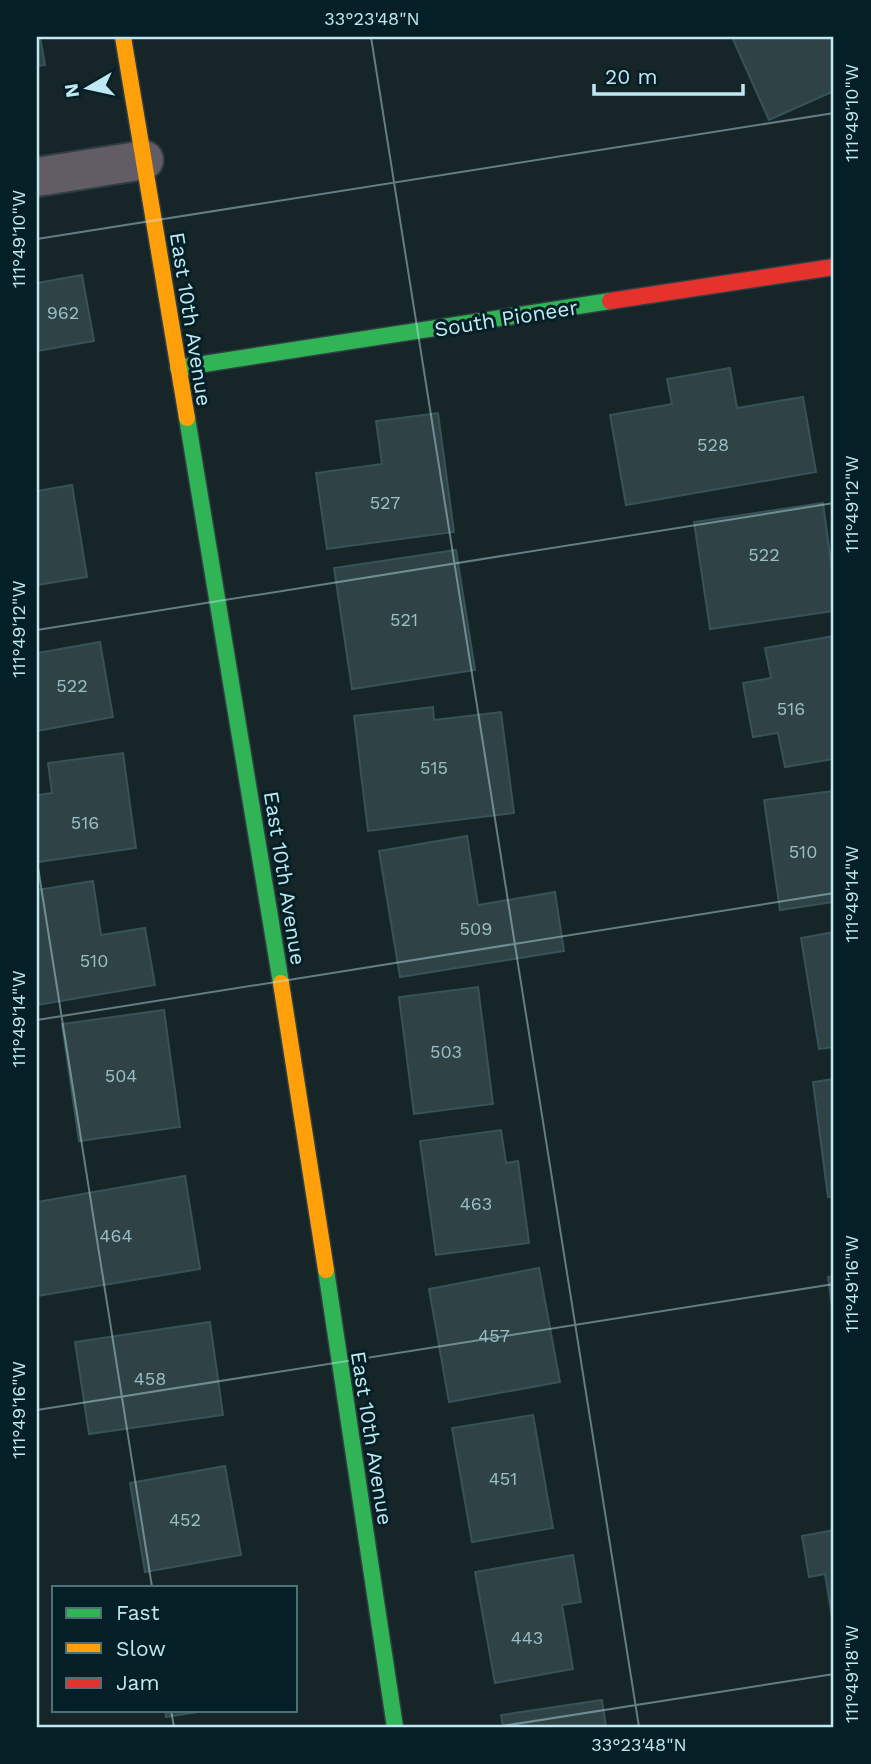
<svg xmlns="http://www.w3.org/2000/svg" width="871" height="1764" viewBox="0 0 871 1764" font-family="'Work Sans',sans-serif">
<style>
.building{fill:#2f4347;stroke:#375358;stroke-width:2}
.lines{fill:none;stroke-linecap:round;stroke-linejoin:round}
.street-casing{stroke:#303f43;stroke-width:42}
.fast-casing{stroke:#303f43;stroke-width:19}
.slow-casing{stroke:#303f43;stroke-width:19}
.jam-casing{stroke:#303f43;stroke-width:19}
.street{stroke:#625c64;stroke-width:38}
.fast{stroke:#30b455;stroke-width:16}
.slow{stroke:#ff9f0a;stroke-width:16}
.jam{stroke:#e5322d;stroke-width:16}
.ticks{fill:none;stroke:#c0e8f2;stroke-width:2;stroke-opacity:0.45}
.labels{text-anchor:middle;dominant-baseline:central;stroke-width:6;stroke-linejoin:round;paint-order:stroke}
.number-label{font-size:18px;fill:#9cbfc7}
.street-label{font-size:21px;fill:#c0e8f2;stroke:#042026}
.neatline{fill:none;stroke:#c0e8f2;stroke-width:2.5}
.ticks-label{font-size:18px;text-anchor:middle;fill:#c0e8f2}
</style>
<rect width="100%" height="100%" fill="#162528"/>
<g class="building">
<path d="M 37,37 L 40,37 L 45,65 L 37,66 Z"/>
<path d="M 732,37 L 834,37 L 834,91 L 769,120 Z"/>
<path d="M 82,275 L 94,341 L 37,351 L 37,283 Z"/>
<path d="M 730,368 L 737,408 L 803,397 L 816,472 L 626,505 L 610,415 L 672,404 L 667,379 Z"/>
<path d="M 438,413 L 454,532 L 327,549 L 316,473 L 382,464 L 376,421 Z"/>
<path d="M 72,485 L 87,577 L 37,585 L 37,491 Z"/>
<path d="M 823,503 L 834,585 L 834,611 L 710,629 L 694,522 Z"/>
<path d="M 456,550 L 475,670 L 352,689 L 334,568 Z"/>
<path d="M 834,636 L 834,759 L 785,767 L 778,733 L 753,737 L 743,683 L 771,678 L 765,648 Z"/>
<path d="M 100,642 L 113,717 L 37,731 L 37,653 Z"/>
<path d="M 433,707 L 434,720 L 501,712 L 514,813 L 368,831 L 354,716 Z"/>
<path d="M 123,753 L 136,848 L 38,862 L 37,795 L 52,793 L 48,763 Z"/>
<path d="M 834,791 L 834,902 L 780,910 L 764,800 Z"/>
<path d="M 467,836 L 478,905 L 555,892 L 564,951 L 400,977 L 379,851 Z"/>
<path d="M 93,881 L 101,935 L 145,928 L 155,985 L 37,1005 L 37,890 Z"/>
<path d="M 834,932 L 834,1047 L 819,1049 L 801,938 Z"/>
<path d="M 478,987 L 493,1104 L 414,1114 L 399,997 Z"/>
<path d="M 164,1010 L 180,1127 L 79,1141 L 62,1024 Z"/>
<path d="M 834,1079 L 834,1196 L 828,1197 L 813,1082 Z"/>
<path d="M 501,1130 L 506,1163 L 518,1161 L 529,1243 L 436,1255 L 420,1141 Z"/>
<path d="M 185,1176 L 200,1269 L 37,1296 L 37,1202 Z"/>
<path d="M 539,1268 L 560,1382 L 449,1402 L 429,1289 Z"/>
<path d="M 834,1276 L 834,1322 L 828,1277 Z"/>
<path d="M 210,1322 L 223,1415 L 89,1434 L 75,1342 Z"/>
<path d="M 533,1415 L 553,1528 L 472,1542 L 452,1428 Z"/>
<path d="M 225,1466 L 241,1555 L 145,1572 L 130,1483 Z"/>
<path d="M 834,1530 L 834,1629 L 825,1574 L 809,1577 L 802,1536 Z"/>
<path d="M 573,1555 L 581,1602 L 562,1605 L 573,1669 L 495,1683 L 475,1572 Z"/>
<path d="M 602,1700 L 606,1727 L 503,1727 L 501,1715 Z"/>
<path d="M 165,1710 L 210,1710 L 166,1717 Z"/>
</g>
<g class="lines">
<g class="street-casing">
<path id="street" d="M 37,177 L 144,160"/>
</g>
<g class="fast-casing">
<g id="fast">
<path d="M 178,368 L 610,301"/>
<path d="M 187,418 L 281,983"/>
<path d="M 326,1270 L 395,1727"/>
</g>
</g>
<g class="slow-casing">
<g id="slow">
<path d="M 123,37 L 187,418"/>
<path d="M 281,983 L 326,1270"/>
</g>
</g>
<g class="jam-casing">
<path id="jam" d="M 610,301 L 834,267"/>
</g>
<use href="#street" class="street"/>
<use href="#fast" class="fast"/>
<use href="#slow" class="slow"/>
<use href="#jam" class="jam"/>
</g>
<path class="ticks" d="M 371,37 L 639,1727M 37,239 L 834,113M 37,630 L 834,503M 37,861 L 152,1587M 37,1020 L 834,893M 37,1410 L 834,1284M 171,1710 L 174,1727M 496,1727 L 834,1674"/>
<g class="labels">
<g class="number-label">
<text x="63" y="312">962</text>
<text x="713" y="444">528</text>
<text x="385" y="502">527</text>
<text x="764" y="554">522</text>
<text x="404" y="619">521</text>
<text x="72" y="685">522</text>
<text x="791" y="708">516</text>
<text x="434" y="767">515</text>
<text x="85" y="822">516</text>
<text x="803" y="851">510</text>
<text x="476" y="928">509</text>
<text x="94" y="960">510</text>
<text x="446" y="1051">503</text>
<text x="121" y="1075">504</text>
<text x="476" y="1203">463</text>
<text x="116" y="1235">464</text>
<text x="494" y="1335">457</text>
<text x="150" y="1378">458</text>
<text x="503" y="1478">451</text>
<text x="185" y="1519">452</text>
<text x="527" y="1637">443</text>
</g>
<g class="street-label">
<text transform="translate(506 318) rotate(-9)">South Pioneer</text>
<text transform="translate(191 319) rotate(81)">East 10th Avenue</text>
<text transform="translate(285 878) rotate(81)">East 10th Avenue</text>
<text transform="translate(372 1438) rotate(81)">East 10th Avenue</text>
</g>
</g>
<rect width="871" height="1764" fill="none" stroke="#042026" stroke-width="77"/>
<rect x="52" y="1586" width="245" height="126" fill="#042026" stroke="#4f7078" stroke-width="2"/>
<rect x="66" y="1608" width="35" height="10" fill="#30b455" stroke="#4f7078" stroke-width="2"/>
<text x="116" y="1620" font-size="21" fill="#c0e8f2">Fast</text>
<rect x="66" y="1643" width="35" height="10" fill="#ff9f0a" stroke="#4f7078" stroke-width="2"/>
<text x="116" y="1656" font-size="21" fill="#c0e8f2">Slow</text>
<rect x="66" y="1678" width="35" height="10" fill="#e5322d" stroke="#4f7078" stroke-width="2"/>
<text x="116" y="1690" font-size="21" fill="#c0e8f2">Jam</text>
<g transform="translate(88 88) rotate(261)" stroke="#042026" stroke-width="5" paint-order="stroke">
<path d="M0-5L12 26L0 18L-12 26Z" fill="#c0e8f2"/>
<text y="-10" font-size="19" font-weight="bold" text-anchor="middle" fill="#c0e8f2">N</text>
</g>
<path d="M594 84v10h149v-10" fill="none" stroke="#c0e8f2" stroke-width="3.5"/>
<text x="605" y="84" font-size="21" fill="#c0e8f2" stroke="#042026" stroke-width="5" paint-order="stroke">20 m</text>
<rect x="38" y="38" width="794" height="1688" class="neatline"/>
<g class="ticks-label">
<text x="372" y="25">33°23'48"N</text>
<text transform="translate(852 113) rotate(-90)" y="6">111°49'10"W</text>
<text transform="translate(19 239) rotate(-90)" y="6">111°49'10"W</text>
<text transform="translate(852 504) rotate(-90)" y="6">111°49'12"W</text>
<text transform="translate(19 629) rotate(-90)" y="6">111°49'12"W</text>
<text transform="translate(852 894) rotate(-90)" y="6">111°49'14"W</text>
<text transform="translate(19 1019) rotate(-90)" y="6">111°49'14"W</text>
<text transform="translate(852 1284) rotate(-90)" y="6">111°49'16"W</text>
<text transform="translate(19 1410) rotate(-90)" y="6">111°49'16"W</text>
<text transform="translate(852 1674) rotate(-90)" y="6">111°49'18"W</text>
<text x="639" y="1751">33°23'48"N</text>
</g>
</svg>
